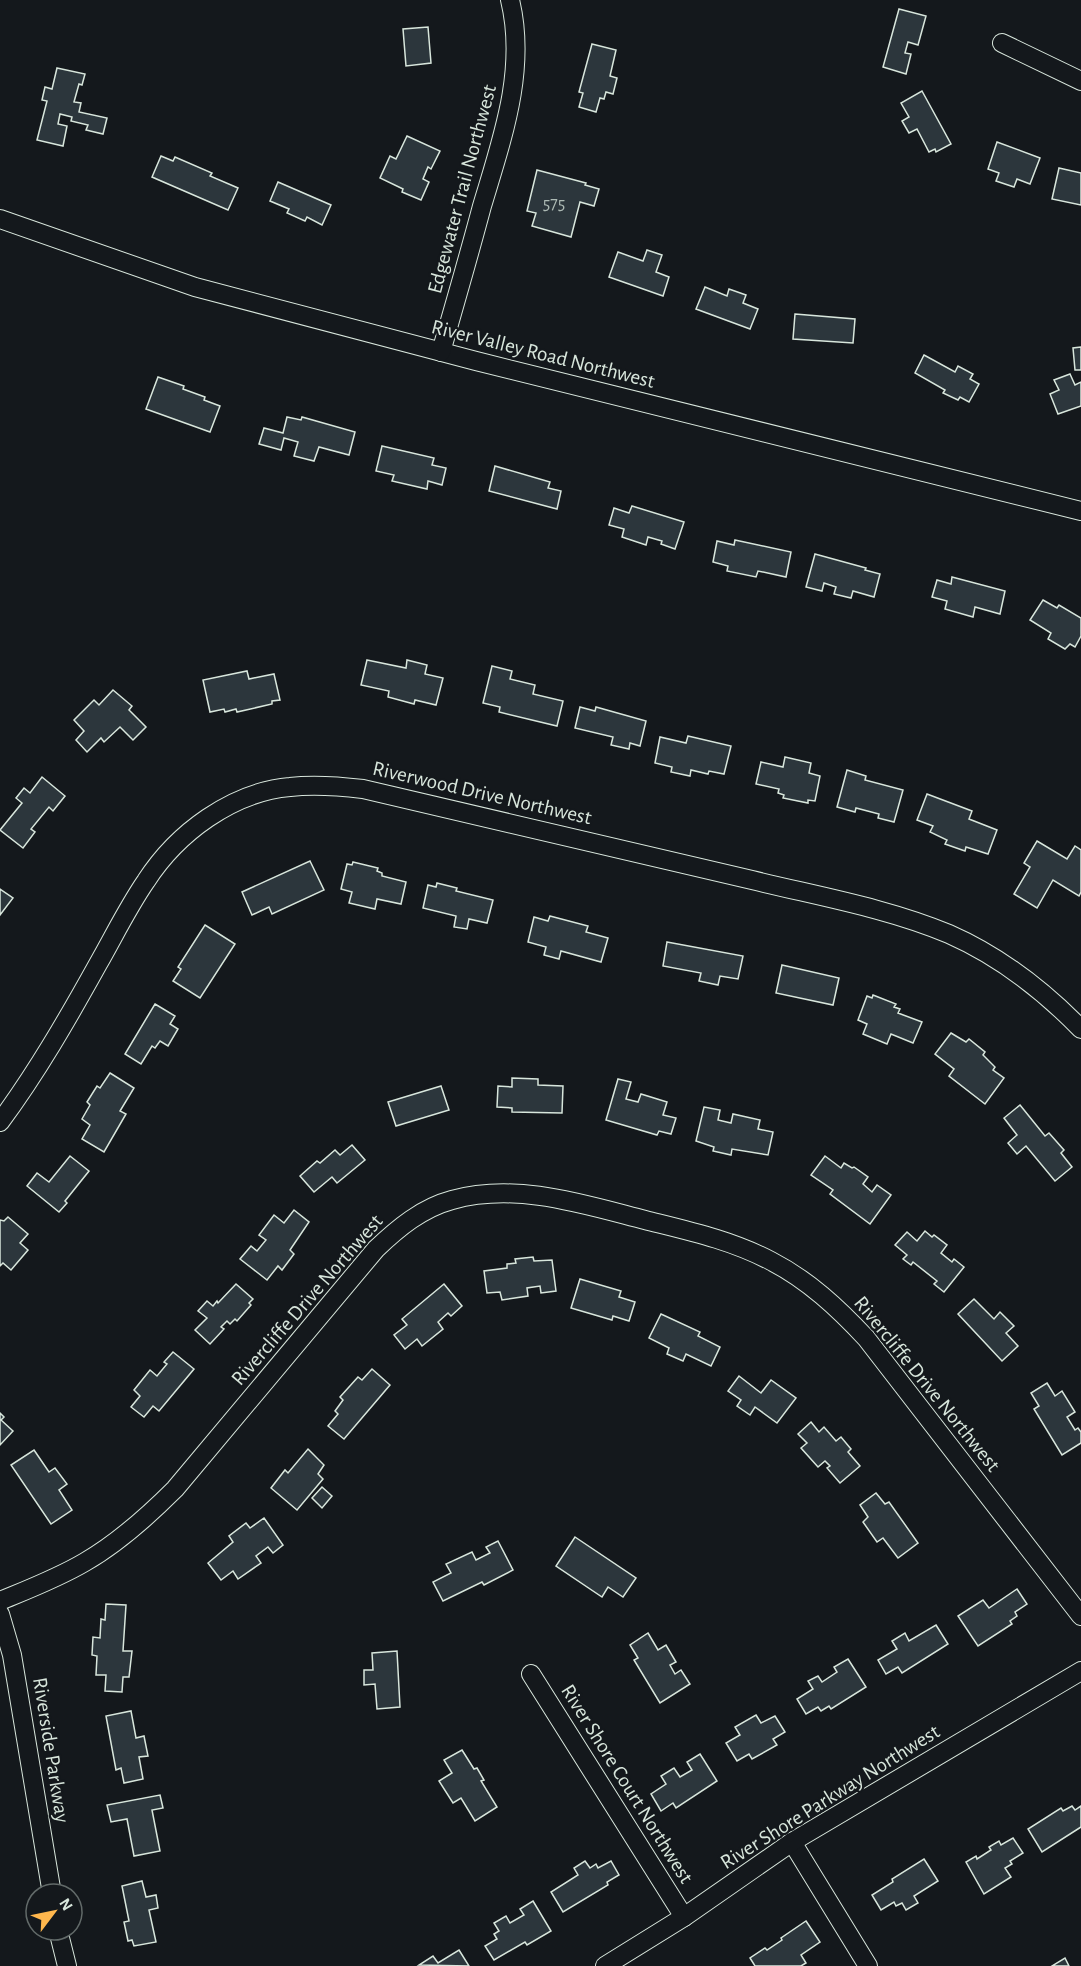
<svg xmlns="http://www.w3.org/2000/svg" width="1081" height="1966" viewBox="0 0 1081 1966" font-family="'Alegreya Sans',sans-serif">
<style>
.building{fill:#2c363c;stroke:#d8e6dc;stroke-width:1.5}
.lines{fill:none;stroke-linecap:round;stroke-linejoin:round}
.minor-casing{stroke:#d8e6dc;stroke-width:20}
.minor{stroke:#14181c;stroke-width:18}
.labels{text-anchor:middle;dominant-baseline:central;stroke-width:4.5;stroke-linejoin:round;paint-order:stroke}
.number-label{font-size:18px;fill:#adbab4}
.street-label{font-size:21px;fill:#d8e6dc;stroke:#14181c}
</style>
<rect width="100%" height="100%" fill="#14181c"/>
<g class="building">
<path d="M 899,9 L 926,16 L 918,45 L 908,42 L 905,53 L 911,54 L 906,74 L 883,67 Z"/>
<path d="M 428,27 L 431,63 L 406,66 L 403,29 Z"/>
<path d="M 592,44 L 616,50 L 610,76 L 617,78 L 613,94 L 606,92 L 604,99 L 600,98 L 596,112 L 579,107 L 583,93 L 579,92 Z"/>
<path d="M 57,68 L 85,74 L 82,85 L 79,84 L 74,102 L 81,103 L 79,112 L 107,118 L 103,134 L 86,130 L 88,125 L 71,121 L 72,117 L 60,114 L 58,124 L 67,126 L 63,146 L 37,140 L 47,101 L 42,100 L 45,87 L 52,89 Z"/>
<path d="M 922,91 L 951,144 L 936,152 L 935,149 L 929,152 L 917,129 L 909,133 L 902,121 L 909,117 L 901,103 Z"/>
<path d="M 407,136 L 440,151 L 431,169 L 428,167 L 423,179 L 429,182 L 421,200 L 402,192 L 403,189 L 380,178 L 390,156 L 396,159 Z"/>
<path d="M 997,142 L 1040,158 L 1030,184 L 1017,179 L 1014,187 L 996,181 L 999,173 L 988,169 Z"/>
<path d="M 161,156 L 173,161 L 175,157 L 212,173 L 210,176 L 238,188 L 228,210 L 152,177 Z"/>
<path d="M 1059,168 L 1081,173 L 1081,205 L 1052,199 Z"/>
<path d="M 537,170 L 586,183 L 585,185 L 599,189 L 594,206 L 580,202 L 571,237 L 532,226 L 536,213 L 527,211 Z"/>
<path d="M 278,182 L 331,205 L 322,225 L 307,217 L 305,221 L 287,213 L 289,209 L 270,201 Z"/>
<path d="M 647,250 L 662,255 L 656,272 L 669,277 L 663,296 L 609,277 L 618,252 L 643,261 Z"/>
<path d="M 705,287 L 727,296 L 729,289 L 746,295 L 743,303 L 758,309 L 750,329 L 696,309 Z"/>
<path d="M 795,314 L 855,319 L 853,343 L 793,339 Z"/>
<path d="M 1081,347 L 1081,370 L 1075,370 L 1073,348 Z"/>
<path d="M 924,355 L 955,372 L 958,366 L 973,374 L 970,379 L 979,384 L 969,402 L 960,397 L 958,400 L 943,393 L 945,390 L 915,373 Z"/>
<path d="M 1070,374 L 1075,385 L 1081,382 L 1081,406 L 1058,414 L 1050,394 L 1059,390 L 1054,380 Z"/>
<path d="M 158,377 L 184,386 L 183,389 L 205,397 L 204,400 L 220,406 L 210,432 L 146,409 Z"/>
<path d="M 287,417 L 301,420 L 302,417 L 355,432 L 349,455 L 319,447 L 314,461 L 294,456 L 298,442 L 284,438 L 281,450 L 259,444 L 264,428 L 283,433 Z"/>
<path d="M 382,446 L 434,458 L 432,465 L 446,468 L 442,485 L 428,481 L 427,489 L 392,481 L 394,475 L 376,471 Z"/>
<path d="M 495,466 L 550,482 L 548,488 L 561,491 L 557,509 L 489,491 Z"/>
<path d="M 632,506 L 684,522 L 675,549 L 661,544 L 662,541 L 648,537 L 646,545 L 622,537 L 624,529 L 609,525 L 614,508 L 629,513 Z"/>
<path d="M 735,540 L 791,552 L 786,577 L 758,571 L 756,577 L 727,571 L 728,566 L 713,562 L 717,541 L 734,545 Z"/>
<path d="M 815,554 L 866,568 L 865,570 L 880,574 L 874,597 L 853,591 L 851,598 L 834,594 L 836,587 L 824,583 L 822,591 L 806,587 Z"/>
<path d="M 952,577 L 1005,591 L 1000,614 L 975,607 L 973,617 L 945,609 L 947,601 L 932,597 L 937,580 L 951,584 Z"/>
<path d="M 1043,600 L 1057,608 L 1059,605 L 1081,618 L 1081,636 L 1075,647 L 1070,644 L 1065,649 L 1048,639 L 1051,633 L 1030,620 Z"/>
<path d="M 367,660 L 406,668 L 407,660 L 427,665 L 425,674 L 443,678 L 436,705 L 415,700 L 414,704 L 388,697 L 389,691 L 361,685 Z"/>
<path d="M 492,666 L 512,671 L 510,679 L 535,685 L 533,694 L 563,701 L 557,726 L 499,712 L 500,707 L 483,703 Z"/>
<path d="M 247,671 L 249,679 L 274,674 L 280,700 L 272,701 L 272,704 L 237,712 L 236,709 L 225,712 L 224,709 L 210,712 L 203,680 Z"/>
<path d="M 113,690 L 132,706 L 129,710 L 146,727 L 133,740 L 120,727 L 104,742 L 101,738 L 87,752 L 76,740 L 84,731 L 74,720 L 94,700 L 99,705 Z"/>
<path d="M 580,707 L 595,711 L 596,707 L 646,721 L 640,746 L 630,743 L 629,749 L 611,745 L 613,737 L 575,728 Z"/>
<path d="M 688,736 L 731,746 L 724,774 L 709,771 L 708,774 L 691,770 L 690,776 L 671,772 L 672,767 L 655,763 L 660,737 L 686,743 Z"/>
<path d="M 785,757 L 811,763 L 809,773 L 820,776 L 815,801 L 808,800 L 808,803 L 783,798 L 784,795 L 778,793 L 779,789 L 756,784 L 761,762 L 783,767 Z"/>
<path d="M 847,770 L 866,776 L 865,780 L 903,790 L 894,822 L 878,818 L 879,814 L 856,808 L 855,812 L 837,807 Z"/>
<path d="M 42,777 L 65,796 L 53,811 L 49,807 L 31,829 L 35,832 L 23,848 L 0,830 L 22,803 L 16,798 L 24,788 L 30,793 Z"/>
<path d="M 927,794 L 972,811 L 969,819 L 997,830 L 988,854 L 966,847 L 965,851 L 945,844 L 947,840 L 930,832 L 933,826 L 917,820 Z"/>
<path d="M 1037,841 L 1067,859 L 1075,846 L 1081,850 L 1081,892 L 1079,896 L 1053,880 L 1037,908 L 1014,894 L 1030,867 L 1024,863 Z"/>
<path d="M 310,861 L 324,890 L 272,914 L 269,907 L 252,915 L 242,892 Z"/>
<path d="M 353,862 L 378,868 L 377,871 L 382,873 L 382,876 L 406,882 L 401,904 L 377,899 L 375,909 L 349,903 L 352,892 L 341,889 L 347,864 L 352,865 Z"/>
<path d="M 437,883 L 457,888 L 456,891 L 493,900 L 487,923 L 469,919 L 467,929 L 454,927 L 456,916 L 423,908 L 428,885 L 436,887 Z"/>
<path d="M 0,889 L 13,898 L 0,915 Z"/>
<path d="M 550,916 L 588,926 L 586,932 L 608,938 L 601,962 L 561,951 L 559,959 L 544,955 L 546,947 L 528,942 L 534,917 L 548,921 Z"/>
<path d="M 205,925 L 235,944 L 200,998 L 173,981 L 181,969 L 178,967 Z"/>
<path d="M 667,942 L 743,956 L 738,979 L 720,976 L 718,985 L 699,981 L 701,973 L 663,966 Z"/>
<path d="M 782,965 L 839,978 L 833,1005 L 776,993 Z"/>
<path d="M 873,995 L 896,1004 L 894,1007 L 900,1009 L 898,1013 L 922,1022 L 913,1043 L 891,1034 L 887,1044 L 863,1034 L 867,1024 L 858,1020 L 867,996 L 872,998 Z"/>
<path d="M 155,1004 L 175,1016 L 170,1024 L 178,1029 L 168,1046 L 160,1041 L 155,1048 L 152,1046 L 141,1064 L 125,1054 Z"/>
<path d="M 951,1033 L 966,1042 L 969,1039 L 985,1052 L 983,1055 L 995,1067 L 993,1070 L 1004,1078 L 985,1104 L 949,1076 L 954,1069 L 935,1054 Z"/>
<path d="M 110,1073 L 134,1088 L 120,1111 L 126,1114 L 104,1152 L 82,1139 L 90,1125 L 82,1119 L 90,1105 L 87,1102 L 97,1086 L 100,1088 Z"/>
<path d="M 512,1078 L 538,1079 L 538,1085 L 563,1086 L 562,1113 L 512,1112 L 512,1108 L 497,1107 L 498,1086 L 512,1087 Z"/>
<path d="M 618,1079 L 631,1082 L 626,1099 L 638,1102 L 641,1094 L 667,1102 L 663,1115 L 676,1118 L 671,1134 L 659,1131 L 657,1135 L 606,1120 Z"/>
<path d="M 441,1086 L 449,1110 L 396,1126 L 388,1102 Z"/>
<path d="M 1020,1105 L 1045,1136 L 1049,1133 L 1064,1150 L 1061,1153 L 1072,1167 L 1055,1181 L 1026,1146 L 1017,1154 L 1008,1143 L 1017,1135 L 1004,1118 Z"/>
<path d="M 704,1107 L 720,1110 L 718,1120 L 731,1123 L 733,1114 L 760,1120 L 758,1129 L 773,1132 L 768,1155 L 732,1149 L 731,1155 L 713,1151 L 714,1147 L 696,1141 Z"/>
<path d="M 352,1145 L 365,1160 L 337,1183 L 332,1177 L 314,1192 L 300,1176 L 317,1161 L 320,1163 L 335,1150 L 340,1155 Z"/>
<path d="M 70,1156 L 89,1171 L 65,1201 L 67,1203 L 59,1212 L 27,1186 L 37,1173 L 49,1182 Z"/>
<path d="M 825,1156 L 841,1168 L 844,1163 L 852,1168 L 854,1167 L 868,1177 L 863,1184 L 872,1192 L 877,1185 L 891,1195 L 870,1224 L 830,1194 L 833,1190 L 811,1175 Z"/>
<path d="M 294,1210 L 309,1222 L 290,1250 L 294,1254 L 282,1270 L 278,1266 L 267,1280 L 240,1259 L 251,1246 L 257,1251 L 266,1240 L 259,1235 L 274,1215 L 284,1223 Z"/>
<path d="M 8,1217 L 28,1234 L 20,1243 L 28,1250 L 11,1270 L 3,1263 L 0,1266 L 0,1220 L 4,1221 Z"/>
<path d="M 925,1231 L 932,1237 L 934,1235 L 947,1245 L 941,1253 L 952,1262 L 954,1259 L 964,1267 L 944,1292 L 934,1284 L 937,1281 L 913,1262 L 911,1265 L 903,1259 L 907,1255 L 895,1245 L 907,1232 L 917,1241 Z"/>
<path d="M 533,1257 L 534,1261 L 552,1260 L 556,1291 L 541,1293 L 540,1286 L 527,1288 L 528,1296 L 502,1300 L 500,1292 L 487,1293 L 484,1271 L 507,1268 L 507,1264 L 516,1263 L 515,1259 Z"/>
<path d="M 580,1279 L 621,1291 L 619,1297 L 635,1302 L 629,1321 L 613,1316 L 612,1320 L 571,1308 Z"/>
<path d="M 236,1284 L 253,1299 L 249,1303 L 251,1305 L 237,1321 L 235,1319 L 230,1324 L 227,1321 L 221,1327 L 224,1329 L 210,1344 L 195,1330 L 207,1318 L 198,1311 L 207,1301 L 213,1306 L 217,1301 L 218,1303 Z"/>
<path d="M 444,1284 L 462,1306 L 451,1316 L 448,1313 L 438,1322 L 443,1329 L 422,1346 L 417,1339 L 405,1349 L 394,1335 L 407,1325 L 402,1319 Z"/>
<path d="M 974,1299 L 994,1319 L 1000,1312 L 1014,1326 L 1006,1333 L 1018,1346 L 1002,1361 L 958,1314 Z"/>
<path d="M 661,1314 L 700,1332 L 698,1336 L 720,1347 L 711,1366 L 686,1354 L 683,1361 L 667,1354 L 669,1348 L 649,1338 Z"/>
<path d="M 173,1352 L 194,1369 L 159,1411 L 153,1406 L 144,1417 L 131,1407 L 140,1396 L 134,1390 L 150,1370 L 157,1376 L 167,1364 L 164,1362 Z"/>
<path d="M 372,1369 L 390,1385 L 344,1439 L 328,1426 L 338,1414 L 335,1411 L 343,1400 L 340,1397 L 358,1377 L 362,1380 Z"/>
<path d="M 739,1376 L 761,1393 L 771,1380 L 796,1398 L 777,1423 L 755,1407 L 750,1415 L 737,1406 L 741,1400 L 728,1391 Z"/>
<path d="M 1047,1383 L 1055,1396 L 1062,1391 L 1075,1412 L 1067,1417 L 1075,1430 L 1078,1428 L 1081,1432 L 1081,1443 L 1062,1455 L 1034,1409 L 1039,1406 L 1031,1393 Z"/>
<path d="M 0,1413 L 4,1417 L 1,1420 L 13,1431 L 0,1445 Z"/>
<path d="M 811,1422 L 819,1432 L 824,1427 L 836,1441 L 841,1437 L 851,1449 L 848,1452 L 860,1466 L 840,1483 L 827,1468 L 830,1466 L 825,1461 L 818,1467 L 801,1448 L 807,1443 L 798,1434 Z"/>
<path d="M 308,1449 L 324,1465 L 318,1474 L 323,1479 L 297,1510 L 271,1488 L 285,1470 L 288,1473 Z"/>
<path d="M 34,1450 L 49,1472 L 55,1468 L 67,1484 L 59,1490 L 72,1510 L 51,1524 L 11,1465 Z"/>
<path d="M 322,1487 L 332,1496 L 322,1508 L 312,1498 Z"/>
<path d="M 876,1493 L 885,1504 L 889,1502 L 918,1543 L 898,1558 L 883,1538 L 877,1542 L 863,1522 L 868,1517 L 860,1505 Z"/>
<path d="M 264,1518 L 283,1545 L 273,1553 L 268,1547 L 256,1556 L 261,1563 L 238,1579 L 233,1571 L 221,1580 L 208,1563 L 233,1542 L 229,1536 L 246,1523 L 250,1528 Z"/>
<path d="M 575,1537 L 636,1578 L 623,1597 L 608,1587 L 602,1597 L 556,1566 Z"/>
<path d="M 498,1541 L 513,1570 L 484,1585 L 482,1582 L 443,1601 L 433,1582 L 451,1573 L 446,1564 L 472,1552 L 476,1560 L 490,1553 L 486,1547 Z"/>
<path d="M 1017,1589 L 1027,1604 L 1015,1612 L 1017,1616 L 1010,1621 L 1012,1624 L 978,1646 L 958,1616 L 983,1600 L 989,1608 Z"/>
<path d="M 106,1604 L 126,1605 L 123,1651 L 132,1651 L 129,1677 L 123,1677 L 122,1692 L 105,1691 L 106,1675 L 96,1675 L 97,1656 L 92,1655 L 93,1637 L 100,1638 L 101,1619 L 105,1620 Z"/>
<path d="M 936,1625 L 948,1644 L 902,1673 L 898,1667 L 886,1674 L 878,1660 L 897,1649 L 892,1641 L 905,1633 L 909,1641 Z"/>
<path d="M 648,1633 L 658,1650 L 666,1645 L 676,1662 L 670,1665 L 675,1674 L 681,1670 L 690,1684 L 660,1703 L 634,1660 L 638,1658 L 630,1645 Z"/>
<path d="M 397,1651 L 400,1707 L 377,1709 L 375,1684 L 364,1685 L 364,1670 L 373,1670 L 372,1653 Z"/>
<path d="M 848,1659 L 866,1687 L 831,1709 L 829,1706 L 821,1711 L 818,1707 L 806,1714 L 797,1699 L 813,1689 L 808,1681 L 818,1676 L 822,1682 L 837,1672 L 834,1667 Z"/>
<path d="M 131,1711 L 136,1738 L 144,1736 L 148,1756 L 139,1757 L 143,1779 L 124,1783 L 121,1768 L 116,1770 L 106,1716 Z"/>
<path d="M 756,1715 L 761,1723 L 775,1716 L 785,1732 L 773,1739 L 777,1745 L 752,1759 L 749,1754 L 737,1761 L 726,1743 L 740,1735 L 735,1727 Z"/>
<path d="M 462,1750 L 474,1769 L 477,1768 L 484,1780 L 481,1781 L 497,1807 L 475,1821 L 461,1798 L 453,1803 L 439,1781 L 452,1773 L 444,1760 Z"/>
<path d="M 700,1754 L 717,1781 L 676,1808 L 673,1803 L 661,1811 L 651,1794 L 666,1784 L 661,1776 L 674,1768 L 680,1777 L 692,1770 L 687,1762 Z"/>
<path d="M 160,1795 L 163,1808 L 152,1810 L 160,1851 L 134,1856 L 127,1819 L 111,1822 L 107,1805 Z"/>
<path d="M 1072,1806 L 1075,1810 L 1081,1806 L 1081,1827 L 1042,1852 L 1028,1829 L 1061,1808 L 1063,1811 Z"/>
<path d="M 1013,1838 L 1023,1853 L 1010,1861 L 1012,1864 L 1005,1868 L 1011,1877 L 984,1894 L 966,1862 L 976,1856 L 977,1859 L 991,1850 L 989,1847 L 999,1841 L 1001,1845 Z"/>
<path d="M 924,1859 L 938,1881 L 914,1896 L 918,1903 L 906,1910 L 902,1903 L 896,1906 L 894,1902 L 881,1910 L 872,1895 L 893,1882 L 892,1879 Z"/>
<path d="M 585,1861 L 590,1868 L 596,1864 L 598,1868 L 611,1861 L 619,1875 L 607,1882 L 608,1885 L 563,1912 L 551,1892 L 578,1875 L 574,1868 Z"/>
<path d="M 142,1881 L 146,1897 L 156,1895 L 158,1908 L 149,1910 L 156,1942 L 134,1946 L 132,1940 L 128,1941 L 124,1922 L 129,1921 L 122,1886 Z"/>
<path d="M 533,1901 L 551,1931 L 527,1945 L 525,1942 L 494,1960 L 485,1946 L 497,1939 L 494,1934 L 499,1931 L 494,1923 L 506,1916 L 510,1923 L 524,1915 L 520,1909 Z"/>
<path d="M 806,1921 L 820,1942 L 801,1955 L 806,1963 L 801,1966 L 755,1966 L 750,1958 L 765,1948 L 767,1950 L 782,1940 L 781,1938 Z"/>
<path d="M 459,1950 L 469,1966 L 419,1965 L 433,1956 L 438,1963 Z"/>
<path d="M 1065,1958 L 1069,1966 L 1052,1966 Z"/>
</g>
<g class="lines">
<g class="minor-casing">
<g id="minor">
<path d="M 1002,43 L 1081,81"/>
<path d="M 0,219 L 195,287 L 476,361 L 1081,511"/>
<path d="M 441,352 C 455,303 469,255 482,206 C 502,139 527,70 510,0"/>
<path d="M 0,1122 C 37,1072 68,1018 98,964 C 114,936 128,907 146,881 C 177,833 232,792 290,787 C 315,784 338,786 363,789 C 492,819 622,849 752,880 C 817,896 887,908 949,934 C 999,956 1043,990 1081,1029"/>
<path d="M 0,1601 C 29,1589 58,1578 85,1562 C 118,1543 148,1516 175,1489 L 376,1249 C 398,1228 422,1208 452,1200 C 516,1182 583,1204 645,1220 C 689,1231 731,1240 771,1261 C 808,1280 838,1308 866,1338 L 1081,1616"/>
<path d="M 0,1614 L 12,1655 L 52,1894"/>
<path d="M 531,1674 L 684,1917"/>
<path d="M 792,1842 L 868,1966"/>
<path d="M 58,1930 L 67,1966"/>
<path d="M 605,1966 L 684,1917 L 792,1842 L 1081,1671"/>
</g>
</g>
<use href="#minor" class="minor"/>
</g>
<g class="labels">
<g class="number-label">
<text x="554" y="204">575</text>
</g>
<g class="street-label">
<text transform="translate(462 189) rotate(-75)">Edgewater Trail Northwest</text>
<text transform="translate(543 354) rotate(14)">River Valley Road Northwest</text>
<text transform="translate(482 793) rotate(13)">Riverwood Drive Northwest</text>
<text transform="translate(307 1300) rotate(-49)">Rivercliffe Drive Northwest</text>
<text transform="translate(927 1384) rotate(51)">Rivercliffe Drive Northwest</text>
<text transform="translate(51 1750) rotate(81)">Riverside Parkway</text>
<text transform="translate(627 1784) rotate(58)">River Shore Court Northwest</text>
<text transform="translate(830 1797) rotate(-32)">River Shore Parkway Northwest</text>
</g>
</g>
<g transform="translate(54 1912) rotate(58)"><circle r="28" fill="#14181c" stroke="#626a69" stroke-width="1.5"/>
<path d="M0-4.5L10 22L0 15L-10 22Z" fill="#ffb74d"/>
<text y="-9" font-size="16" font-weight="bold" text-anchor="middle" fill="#d8e6dc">N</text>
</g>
</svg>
